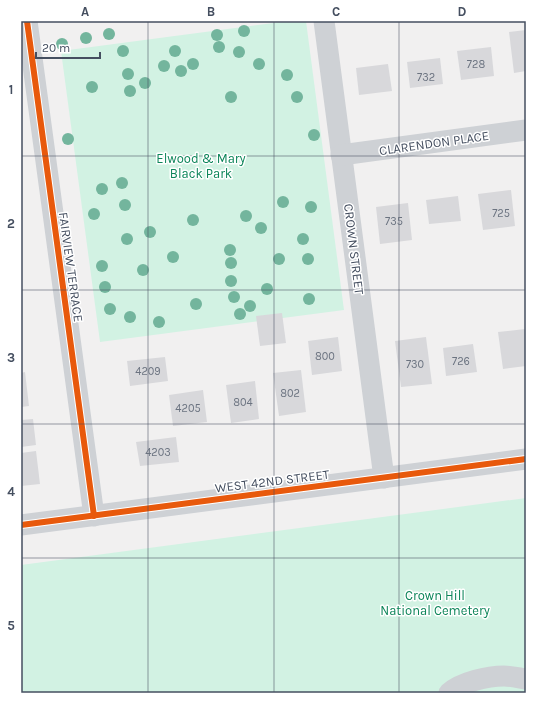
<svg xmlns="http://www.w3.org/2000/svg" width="547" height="714" viewBox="0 0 547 714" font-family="Karla,sans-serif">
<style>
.green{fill:#d2f2e3}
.building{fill:#d8d8db}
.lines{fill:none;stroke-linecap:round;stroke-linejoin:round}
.minor{stroke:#ced1d5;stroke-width:21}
.cycleway-casing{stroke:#fff;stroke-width:8}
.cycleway{stroke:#e8590c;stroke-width:6}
.tree{fill:#73b59d}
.grid{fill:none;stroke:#454f60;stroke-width:1;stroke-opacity:0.55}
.labels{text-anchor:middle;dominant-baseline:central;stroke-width:3;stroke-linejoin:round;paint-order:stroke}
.number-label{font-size:11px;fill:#6b7380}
.street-label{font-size:13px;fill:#454f60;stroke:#fff}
.park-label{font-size:13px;fill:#0c8559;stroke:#fff}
.neatline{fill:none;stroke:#454f60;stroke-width:1.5}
.grid-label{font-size:13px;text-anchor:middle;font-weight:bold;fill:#454f60}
</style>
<rect width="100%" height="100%" fill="#f1f0f0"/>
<g class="green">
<path d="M 289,21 L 306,21 L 344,310 L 100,342 L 61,51 Z"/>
<path d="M 526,498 L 526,693 L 21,693 L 21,565 Z"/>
</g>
<g class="building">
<path d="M 526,30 L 526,71 L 514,73 L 509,32 Z"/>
<path d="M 491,47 L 494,76 L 461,80 L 457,51 Z"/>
<path d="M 440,58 L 443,84 L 410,88 L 407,62 Z"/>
<path d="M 388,64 L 392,91 L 359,95 L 356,68 Z"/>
<path d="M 511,190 L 515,226 L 483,230 L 478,194 Z"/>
<path d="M 458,196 L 461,221 L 429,224 L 426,200 Z"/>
<path d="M 408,203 L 412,240 L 380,244 L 376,207 Z"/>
<path d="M 282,313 L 286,343 L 260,346 L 256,316 Z"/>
<path d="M 525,329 L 526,366 L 503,369 L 498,332 Z"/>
<path d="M 338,337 L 342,371 L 312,375 L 308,341 Z"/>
<path d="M 426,337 L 432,384 L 401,387 L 395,341 Z"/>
<path d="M 473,344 L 477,372 L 446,376 L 443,348 Z"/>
<path d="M 165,357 L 168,381 L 130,386 L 127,361 Z"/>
<path d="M 301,370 L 306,412 L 279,416 L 273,373 Z"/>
<path d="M 25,372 L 29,406 L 21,407 L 21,373 Z"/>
<path d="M 255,381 L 259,419 L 231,423 L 226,385 Z"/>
<path d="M 203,390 L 207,422 L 173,426 L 169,395 Z"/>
<path d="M 33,419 L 36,445 L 21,447 L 21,420 Z"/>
<path d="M 176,437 L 179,462 L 140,466 L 136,442 Z"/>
<path d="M 36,451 L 40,484 L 21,486 L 21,453 Z"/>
</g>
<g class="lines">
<g class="minor">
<path d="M 27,21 L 94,516"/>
<path d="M 324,21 L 384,478"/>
<path d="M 341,155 L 526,130"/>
<path d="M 21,525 L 526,459"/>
<path d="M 449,693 C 461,682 488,676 504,676 C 511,676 519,678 526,679"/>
</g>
<g class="cycleway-casing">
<g id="cycleway">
<path d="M 27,21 L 94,516"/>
<path d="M 21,525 L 526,459"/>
</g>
</g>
<use href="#cycleway" class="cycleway"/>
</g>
<g class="tree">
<circle cx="244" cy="31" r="6"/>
<circle cx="109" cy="34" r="6"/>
<circle cx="217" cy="35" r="6"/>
<circle cx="86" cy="38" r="6"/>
<circle cx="62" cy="44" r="6"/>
<circle cx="219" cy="47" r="6"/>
<circle cx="123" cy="51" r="6"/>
<circle cx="175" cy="51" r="6"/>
<circle cx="239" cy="52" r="6"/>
<circle cx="193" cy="64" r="6"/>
<circle cx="259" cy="64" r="6"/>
<circle cx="164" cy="66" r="6"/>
<circle cx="181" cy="71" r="6"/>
<circle cx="128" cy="74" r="6"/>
<circle cx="287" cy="75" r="6"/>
<circle cx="145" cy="83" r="6"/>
<circle cx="92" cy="87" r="6"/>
<circle cx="130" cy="91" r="6"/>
<circle cx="231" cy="97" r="6"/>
<circle cx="297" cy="97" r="6"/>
<circle cx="314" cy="135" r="6"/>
<circle cx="68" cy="139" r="6"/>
<circle cx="122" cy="183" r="6"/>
<circle cx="102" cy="189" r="6"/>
<circle cx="283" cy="202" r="6"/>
<circle cx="125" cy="205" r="6"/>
<circle cx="311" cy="207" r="6"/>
<circle cx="94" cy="214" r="6"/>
<circle cx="246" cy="216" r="6"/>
<circle cx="193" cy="220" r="6"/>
<circle cx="261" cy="228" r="6"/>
<circle cx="150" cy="232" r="6"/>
<circle cx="127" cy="239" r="6"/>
<circle cx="303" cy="239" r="6"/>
<circle cx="230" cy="250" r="6"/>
<circle cx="173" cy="257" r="6"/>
<circle cx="279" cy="259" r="6"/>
<circle cx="308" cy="259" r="6"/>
<circle cx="231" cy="263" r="6"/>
<circle cx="102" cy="266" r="6"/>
<circle cx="143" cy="270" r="6"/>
<circle cx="231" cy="281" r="6"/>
<circle cx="105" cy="287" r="6"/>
<circle cx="267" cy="289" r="6"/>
<circle cx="234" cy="297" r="6"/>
<circle cx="309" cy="299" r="6"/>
<circle cx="196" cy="304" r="6"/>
<circle cx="250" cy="306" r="6"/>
<circle cx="110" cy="309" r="6"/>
<circle cx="240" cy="314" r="6"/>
<circle cx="130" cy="317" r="6"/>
<circle cx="159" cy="322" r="6"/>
</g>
<path class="grid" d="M 148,21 L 148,693M 274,21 L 274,693M 399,21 L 399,693M 21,156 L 526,156M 21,290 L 526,290M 21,424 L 526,424M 21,558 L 526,558"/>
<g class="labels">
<g class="number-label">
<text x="476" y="64">728</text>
<text x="426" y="77">732</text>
<text x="501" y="213">725</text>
<text x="394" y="221">735</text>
<text x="325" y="356">800</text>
<text x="461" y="361">726</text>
<text x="415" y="364">730</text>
<text x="148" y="371">4209</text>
<text x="290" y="393">802</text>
<text x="243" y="402">804</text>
<text x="188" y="408">4205</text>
<text x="158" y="452">4203</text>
</g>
<g class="street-label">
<text transform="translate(434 143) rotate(-8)">CLARENDON PLACE</text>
<text transform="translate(354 249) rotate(83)">CROWN STREET</text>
<text transform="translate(71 267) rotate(82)">FAIRVIEW TERRACE</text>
<text transform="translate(272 481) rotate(-7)">WEST 42ND STREET</text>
</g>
<g class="park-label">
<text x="201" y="158">Elwood &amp; Mary<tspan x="201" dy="15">Black Park</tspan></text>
<text x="435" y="595">Crown Hill<tspan x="435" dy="15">National Cemetery</tspan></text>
</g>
</g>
<rect width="547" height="714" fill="none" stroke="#ffffff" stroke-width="44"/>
<path d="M36 52v6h64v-6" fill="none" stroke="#454f60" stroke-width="2"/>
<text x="42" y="52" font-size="12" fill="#454f60" stroke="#ffffff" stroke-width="3" paint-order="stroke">20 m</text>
<rect x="22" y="22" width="503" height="670" class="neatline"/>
<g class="grid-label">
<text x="85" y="16">A</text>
<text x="211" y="16">B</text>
<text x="336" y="16">C</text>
<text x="462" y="16">D</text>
<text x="11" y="94">1</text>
<text x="11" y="228">2</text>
<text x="11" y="362">3</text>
<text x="11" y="496">4</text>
<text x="11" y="630">5</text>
</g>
</svg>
